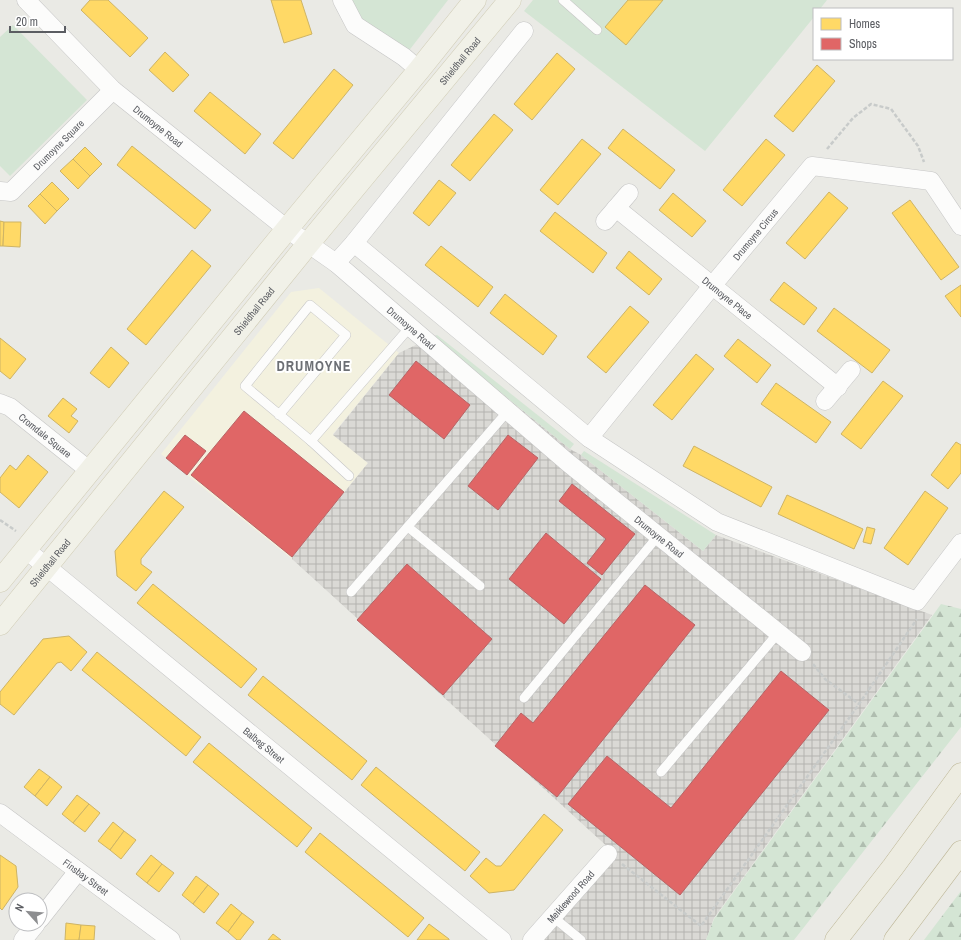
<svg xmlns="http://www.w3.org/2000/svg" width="961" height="940" viewBox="0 0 961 940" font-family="'Archivo Narrow',sans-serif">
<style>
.commercial{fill:#f3f1df}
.industrial{fill:url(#industrial-grid)}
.green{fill:#d4e5d4}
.forest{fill:url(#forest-firs)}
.homes{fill:#ffd966;stroke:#ceb465}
.shops{fill:#e06666;stroke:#b86365}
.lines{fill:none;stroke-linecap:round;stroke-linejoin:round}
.lane-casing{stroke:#c6c6c6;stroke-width:10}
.street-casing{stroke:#c6c6c6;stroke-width:19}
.primary-casing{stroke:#d0ccb5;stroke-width:23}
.highway-casing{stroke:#bdb696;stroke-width:23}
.path{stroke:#c8cbca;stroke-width:2.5;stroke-dasharray:4 2;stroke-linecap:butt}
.lane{stroke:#fcfcfb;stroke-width:9}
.street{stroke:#fcfcfb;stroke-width:18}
.primary{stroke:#f1f1e8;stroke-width:22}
.highway{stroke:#edece1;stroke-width:22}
.labels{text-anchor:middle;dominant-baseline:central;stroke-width:4;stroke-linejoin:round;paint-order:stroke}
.street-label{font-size:10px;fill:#5b5d62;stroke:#fff}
.district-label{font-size:14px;font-weight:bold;letter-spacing:1px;fill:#6c6f74;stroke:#fff}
</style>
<defs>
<pattern id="industrial-grid" width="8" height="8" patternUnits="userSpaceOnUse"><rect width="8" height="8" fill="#dad9d5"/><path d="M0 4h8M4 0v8" fill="none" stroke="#b4b3b0"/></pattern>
<pattern id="forest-firs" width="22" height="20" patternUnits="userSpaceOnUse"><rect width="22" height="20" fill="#d4e5d4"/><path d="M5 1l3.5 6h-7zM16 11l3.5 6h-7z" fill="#afbdaf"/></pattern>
</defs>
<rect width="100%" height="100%" fill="#eaeae5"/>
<path class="commercial" d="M 319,288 L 399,353 L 333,434 L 368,463 L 292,556 L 292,559 L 161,454 L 291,292 Z"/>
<path class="industrial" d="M 437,335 L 434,338 L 570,449 L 581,455 L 703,551 L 716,535 L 932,615 L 714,918 L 706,940 L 538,940 L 611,850 L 292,559 L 292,557 L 368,463 L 333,435 L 399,353 Z"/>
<g class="green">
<path d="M 342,0 L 448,0 L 404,57 L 355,25 Z"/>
<path d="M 533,0 L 827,0 L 820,9 L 814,9 L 814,17 L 705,151 L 524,11 Z"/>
<path d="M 13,25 L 87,100 L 10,176 L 0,166 L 0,37 Z"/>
<path d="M 437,335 L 574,444 L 570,449 L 434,338 Z"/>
<path d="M 584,451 L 716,535 L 703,551 L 581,455 Z"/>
</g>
<g class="forest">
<path d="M 941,604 L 961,609 L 961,727 L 794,940 L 706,940 L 714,919 Z"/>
<path d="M 961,891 L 961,940 L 924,940 Z"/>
</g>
<g class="homes">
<path d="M 90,0 L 108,0 L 148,38 L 130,57 L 81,10 Z"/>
<path d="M 271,0 L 301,0 L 312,34 L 284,43 Z"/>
<path d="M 628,0 L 663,0 L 626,45 L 605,27 Z"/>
<path d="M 165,52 L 189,75 L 173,92 L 149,70 Z"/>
<path d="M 557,53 L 575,69 L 532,120 L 514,104 Z"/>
<path d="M 817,65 L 835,81 L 793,132 L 774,116 Z"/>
<path d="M 334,69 L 353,85 L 293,159 L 273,143 Z"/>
<path d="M 210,92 L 261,134 L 245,154 L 194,111 Z"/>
<path d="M 494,114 L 513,130 L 470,181 L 451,165 Z"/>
<path d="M 623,129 L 675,170 L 660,189 L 608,148 Z"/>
<path d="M 582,139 L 601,154 L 558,205 L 540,190 Z"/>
<path d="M 766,139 L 785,155 L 742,206 L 723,190 Z"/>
<path d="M 132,146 L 211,210 L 195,229 L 117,165 Z"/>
<path d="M 85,147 L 102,164 L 90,176 L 73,159 Z"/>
<path d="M 73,159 L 90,176 L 78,189 L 60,171 Z"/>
<path d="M 439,180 L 456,193 L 429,226 L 413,213 Z"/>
<path d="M 52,182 L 69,199 L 57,211 L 40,194 Z"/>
<path d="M 829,192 L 848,208 L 805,259 L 786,243 Z"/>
<path d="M 673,193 L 706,221 L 692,237 L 659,210 Z"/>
<path d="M 40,194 L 57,211 L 45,224 L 28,206 Z"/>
<path d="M 910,200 L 959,267 L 941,280 L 892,213 Z"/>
<path d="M 555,212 L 607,253 L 593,273 L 540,231 Z"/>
<path d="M 0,221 L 4,222 L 3,246 L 0,246 Z"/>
<path d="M 4,222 L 21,222 L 20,247 L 3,246 Z"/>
<path d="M 441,246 L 493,287 L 478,307 L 425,265 Z"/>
<path d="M 192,250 L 211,266 L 146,345 L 127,329 Z"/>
<path d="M 629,251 L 662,279 L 649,295 L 616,268 Z"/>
<path d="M 784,282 L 817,308 L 804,325 L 770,300 Z"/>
<path d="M 961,285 L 961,317 L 945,296 Z"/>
<path d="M 505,294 L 557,336 L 543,355 L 490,313 Z"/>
<path d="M 630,306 L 649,322 L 606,373 L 587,357 Z"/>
<path d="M 834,308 L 890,350 L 872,373 L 817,331 Z"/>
<path d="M 0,338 L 26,359 L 10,379 L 0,371 Z"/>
<path d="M 738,339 L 771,365 L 757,383 L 724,356 Z"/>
<path d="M 111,347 L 129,363 L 109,388 L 90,373 Z"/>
<path d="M 696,354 L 714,369 L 672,420 L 653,405 Z"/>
<path d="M 883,381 L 903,396 L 861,449 L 841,434 Z"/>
<path d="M 776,383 L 831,422 L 816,443 L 761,404 Z"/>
<path d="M 63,398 L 77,409 L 71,416 L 78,421 L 69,433 L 48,416 Z"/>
<path d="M 956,442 L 961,445 L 961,473 L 948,489 L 931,475 Z"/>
<path d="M 694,446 L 772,487 L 761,507 L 683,466 Z"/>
<path d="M 28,455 L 48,472 L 19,508 L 0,492 L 0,478 L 10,465 L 16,470 Z"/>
<path d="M 164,491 L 184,507 L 141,559 L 141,564 L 152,572 L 136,591 L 117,576 L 115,551 Z"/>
<path d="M 925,491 L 948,508 L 908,565 L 884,548 Z"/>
<path d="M 787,495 L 863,529 L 854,549 L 778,514 Z"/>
<path d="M 867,527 L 875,529 L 871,544 L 863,542 Z"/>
<path d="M 153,584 L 257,669 L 241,688 L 137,603 Z"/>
<path d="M 69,636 L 87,652 L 71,671 L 61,662 L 57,663 L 14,715 L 0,704 L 0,692 L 43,639 Z"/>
<path d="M 97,652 L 201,737 L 186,756 L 82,670 Z"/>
<path d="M 263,676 L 367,761 L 352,780 L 248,695 Z"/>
<path d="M 209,743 L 312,828 L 297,847 L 193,762 Z"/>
<path d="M 376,767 L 480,852 L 465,871 L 361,785 Z"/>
<path d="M 39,769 L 50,777 L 35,796 L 24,787 Z"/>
<path d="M 50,777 L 62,787 L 47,806 L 35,796 Z"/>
<path d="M 77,795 L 89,804 L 73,823 L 62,814 Z"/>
<path d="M 89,804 L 100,813 L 85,832 L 73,823 Z"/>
<path d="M 544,814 L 563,830 L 514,890 L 489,893 L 470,876 L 486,858 L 496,866 L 501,866 Z"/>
<path d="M 113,822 L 124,831 L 110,850 L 98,841 Z"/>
<path d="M 124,831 L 136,840 L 121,859 L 110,850 Z"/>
<path d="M 320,833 L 424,918 L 408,937 L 305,852 Z"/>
<path d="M 0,855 L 16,866 L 18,887 L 2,910 L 0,908 Z"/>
<path d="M 151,855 L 162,864 L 147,883 L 136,874 Z"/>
<path d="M 162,864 L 174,873 L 159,892 L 147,883 Z"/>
<path d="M 196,876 L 208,885 L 193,904 L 182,895 Z"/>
<path d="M 208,885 L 219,894 L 204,913 L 193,904 Z"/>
<path d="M 231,904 L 242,913 L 228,932 L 216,923 Z"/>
<path d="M 242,913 L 254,922 L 240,940 L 237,940 L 228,932 Z"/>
<path d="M 66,923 L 81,925 L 79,940 L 65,940 Z"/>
<path d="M 429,924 L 449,939 L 449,940 L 417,940 Z"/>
<path d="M 81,925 L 95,926 L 94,940 L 79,940 Z"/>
<path d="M 273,934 L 281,940 L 268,940 Z"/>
</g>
<g class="shops">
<path d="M 416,361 L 470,405 L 444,439 L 389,395 Z"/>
<path d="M 244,411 L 344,492 L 292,557 L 191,475 Z"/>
<path d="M 185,435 L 206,451 L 187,475 L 166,458 Z"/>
<path d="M 508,435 L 538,458 L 498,510 L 468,486 Z"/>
<path d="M 572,484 L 635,534 L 602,575 L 587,563 L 606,539 L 559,501 Z"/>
<path d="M 546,533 L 601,579 L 564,624 L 509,579 Z"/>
<path d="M 407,564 L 492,639 L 443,695 L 357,620 Z"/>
<path d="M 645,585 L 695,625 L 557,797 L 495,746 L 521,713 L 533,723 Z"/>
<path d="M 781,671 L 829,710 L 680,895 L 568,804 L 607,756 L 671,808 Z"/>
</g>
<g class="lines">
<g class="lane-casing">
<g id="lane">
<path d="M 563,0 L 597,30"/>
<path d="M 279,415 L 346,335 L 310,305 L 245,386 L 311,441 L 410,327"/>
<path d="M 311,441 L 349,476"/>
<path d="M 408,527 L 480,586"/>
<path d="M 351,592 L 508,411"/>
<path d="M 524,698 L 658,536"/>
<path d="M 661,772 L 778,633"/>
<path d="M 553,917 L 581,940"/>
</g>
</g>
<g class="street-casing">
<g id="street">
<path id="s1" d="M 26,0 L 113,90 L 287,229 L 336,263 L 567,462 L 802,652"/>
<path d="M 342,0 L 355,25 L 404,57 L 419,70"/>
<path id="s2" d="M 0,191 L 11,192 L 113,90"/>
<path id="s3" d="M 616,208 L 838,387"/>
<path d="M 605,221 L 629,193"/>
<path d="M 354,243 L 589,438 L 717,522 L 917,601 L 961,543"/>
<path d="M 336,263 L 354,243 L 524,31"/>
<path d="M 825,401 L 851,370"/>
<path id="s4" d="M 0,403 L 10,407 L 90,471"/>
<path id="s5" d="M 589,438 L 712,286 L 812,166 L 931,181 L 961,226"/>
<path id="s6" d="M 25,549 L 502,940"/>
<path id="s7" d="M 0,813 L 171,940"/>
<path d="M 40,919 L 78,871"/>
<path d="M 23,940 L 36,924"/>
<path id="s8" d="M 532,940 L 608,854"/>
</g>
</g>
<g class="primary-casing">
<g id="primary">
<path d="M 0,581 L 287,229 L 419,70 L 475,0"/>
<path id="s9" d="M 0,624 L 308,244 L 510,0"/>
</g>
</g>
<g class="highway-casing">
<g id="highway">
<path d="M 836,940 L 893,867 L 961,774"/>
<path d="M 895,940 L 961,852"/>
</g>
</g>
<g class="path">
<path d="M 827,149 L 853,118 L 871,104 L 891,109 L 918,146 L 924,162"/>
<path d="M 0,520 L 16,531"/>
<path d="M 813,664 L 825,679 L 859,704"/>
<path d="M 622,864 L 701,926 L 859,704 L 917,619"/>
</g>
<use href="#lane" class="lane"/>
<use href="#street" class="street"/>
<use href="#primary" class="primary"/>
<use href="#highway" class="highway"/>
</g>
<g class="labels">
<g class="street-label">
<text stroke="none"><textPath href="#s9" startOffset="727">Shieldhall Road</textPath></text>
<text stroke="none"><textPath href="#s1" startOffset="183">Drumoyne Road</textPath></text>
<text stroke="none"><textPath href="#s2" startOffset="78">Drumoyne Square</textPath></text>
<text stroke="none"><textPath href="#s5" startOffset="263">Drumoyne Circus</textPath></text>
<text stroke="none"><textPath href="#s3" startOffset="143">Drumoyne Place</textPath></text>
<text stroke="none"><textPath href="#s9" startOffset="403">Shieldhall Road</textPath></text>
<text stroke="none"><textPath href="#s1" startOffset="507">Drumoyne Road</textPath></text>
<text stroke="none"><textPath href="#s4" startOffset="56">Cromdale Square</textPath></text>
<text stroke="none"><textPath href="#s1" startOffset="831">Drumoyne Road</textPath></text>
<text stroke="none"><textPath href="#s9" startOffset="79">Shieldhall Road</textPath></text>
<text stroke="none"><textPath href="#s6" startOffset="309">Balbeg Street</textPath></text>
<text stroke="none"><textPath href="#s7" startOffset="107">Finsbay Street</textPath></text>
<text stroke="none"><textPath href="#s8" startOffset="58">Meiklewood Road</textPath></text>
</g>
<g class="district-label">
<text x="314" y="366">DRUMOYNE</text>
</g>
</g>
<rect x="813" y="8" width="140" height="52" fill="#ffffff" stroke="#bdbec0"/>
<rect x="821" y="18" width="20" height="12" fill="#ffd966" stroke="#bdbec0"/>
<text x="849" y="28" font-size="12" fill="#5b5d62">Homes</text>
<rect x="821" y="38" width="20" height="12" fill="#e06666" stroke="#bdbec0"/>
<text x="849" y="48" font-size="12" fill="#5b5d62">Shops</text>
<g transform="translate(28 912) rotate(297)"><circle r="19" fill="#ffffff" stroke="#bdbec0"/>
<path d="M0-3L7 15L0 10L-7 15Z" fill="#8d8e90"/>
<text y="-6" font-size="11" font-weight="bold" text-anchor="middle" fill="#5b5d62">N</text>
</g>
<path d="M10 26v6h55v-6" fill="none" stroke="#5b5d62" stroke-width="2"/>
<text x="16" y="26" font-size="12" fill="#5b5d62" stroke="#ffffff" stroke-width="3" paint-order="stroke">20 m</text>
</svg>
